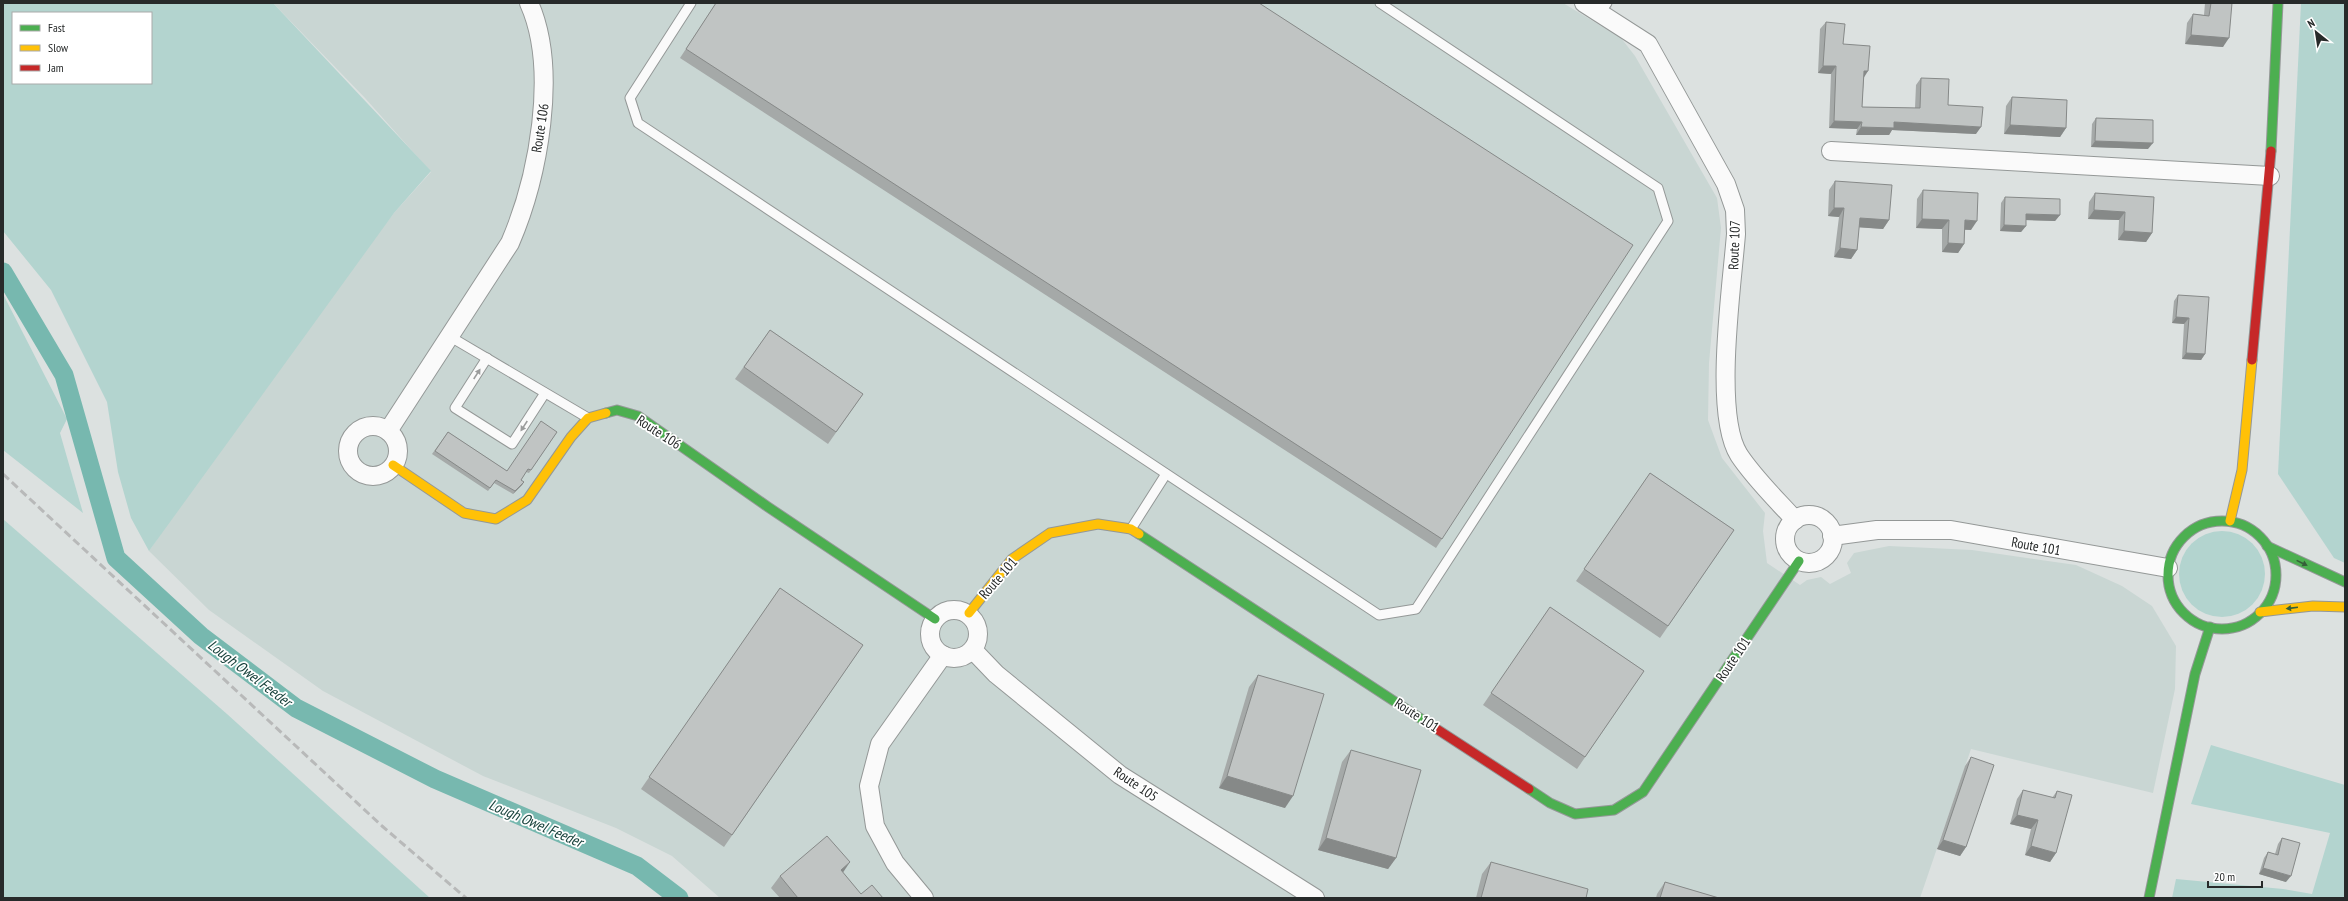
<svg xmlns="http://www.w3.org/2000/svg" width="2348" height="901" viewBox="0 0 2348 901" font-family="'PT Sans Narrow',sans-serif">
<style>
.built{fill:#c9d6d3}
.green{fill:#b3d4cf;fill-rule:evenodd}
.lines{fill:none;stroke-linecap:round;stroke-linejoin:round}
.canal{stroke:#77b8af;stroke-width:19}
.lane-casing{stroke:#949897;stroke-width:11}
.street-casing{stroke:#949897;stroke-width:20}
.fast-casing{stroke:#949897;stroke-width:11}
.slow-casing{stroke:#949897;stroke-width:11}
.jam-casing{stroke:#949897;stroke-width:11}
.lane{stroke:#fafafa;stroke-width:9}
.street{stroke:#fafafa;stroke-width:18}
.fast{stroke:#4caf50;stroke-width:9}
.slow{stroke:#ffc107;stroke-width:9}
.jam{stroke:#c62828;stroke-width:9}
.rail{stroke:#b8b9b9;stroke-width:3;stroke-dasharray:8 4;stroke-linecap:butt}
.wall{fill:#a5a9a8}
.shaded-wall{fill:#868988}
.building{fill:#c0c4c3;stroke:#868988}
.oneway{fill:#9b9c9c}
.oneway2{fill:#365f39}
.labels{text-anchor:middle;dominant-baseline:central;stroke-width:3.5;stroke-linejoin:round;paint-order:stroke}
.street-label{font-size:14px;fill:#272a2a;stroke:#fff}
.water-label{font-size:15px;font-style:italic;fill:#17413b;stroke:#fff}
</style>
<rect width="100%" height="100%" fill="#dce1e0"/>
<path class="built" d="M 273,3 L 1563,3 L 1621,38 L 1635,56 L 1717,198 L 1721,228 L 1709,363 L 1708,420 L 1722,458 L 1765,513 L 1763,531 L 1767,563 L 1800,585 L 1807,580 L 1821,577 L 1830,584 L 1851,573 L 1847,563 L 1854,553 L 1889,546 L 1972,550 L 2076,565 L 2122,586 L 2152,606 L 2176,646 L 2175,689 L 2153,793 L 1971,749 L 1920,898 L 720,898 L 672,856 L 616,828 L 483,776 L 323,691 L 209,610 L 149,551 L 279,361 L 394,213 L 431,172 L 365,98 Z"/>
<g class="green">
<path d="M 3,3 L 273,3 L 431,171 L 394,213 L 149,551 L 131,518 L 118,472 L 107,402 L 51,290 L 3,231 ZM 13,13 L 151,13 L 151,83 L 13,83 Z"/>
<path d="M 2301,3 L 2345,3 L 2345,563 L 2334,558 L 2278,474 Z"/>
<path d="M 3,294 L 67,419 L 60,433 L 83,513 L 3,450 Z"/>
<path d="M 3,519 L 227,714 L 430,898 L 3,898 Z"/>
<circle cx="2222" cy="574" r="43"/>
<path d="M 2211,745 L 2345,785 L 2345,898 L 2172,898 L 2176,879 L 2283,889 L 2312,894 L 2330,833 L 2191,804 Z"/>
</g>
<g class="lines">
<path class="canal" d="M 3,272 L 64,375 L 116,558 L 201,636 L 296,708 L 435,779 L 637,866 L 679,898"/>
<g class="lane-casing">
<g id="lane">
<path d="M 691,3 L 630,98 L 638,123 L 1379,615 L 1416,609 L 1668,221 L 1658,188 L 1380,3"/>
<path d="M 1600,13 L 1607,3"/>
<path d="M 449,336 L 588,418"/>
<path d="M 487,358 L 455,408 L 512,444 L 545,393"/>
<path d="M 1131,529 L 1166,474"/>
</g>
</g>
<g class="street-casing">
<g id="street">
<path d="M 1584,3 L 1648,44 L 1726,184 L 1735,210 L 1736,234 C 1732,286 1713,414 1739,455 C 1755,479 1776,499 1795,520"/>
<path d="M 1831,151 L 2270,176"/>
<circle cx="373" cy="451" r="25"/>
<path d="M 388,431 L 510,243 C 538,178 559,70 529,3"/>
<circle cx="1809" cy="539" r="24"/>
<path d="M 1832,536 L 1877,530 L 1951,530 L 2168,568"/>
<circle cx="954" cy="634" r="24"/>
<path d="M 973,650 L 996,674 L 1120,775 L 1315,898"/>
<path d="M 924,898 L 895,863 L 875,826 L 869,786 L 880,744 L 943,655"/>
</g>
</g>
<g class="fast-casing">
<g id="fast">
<path d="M 2271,151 L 2278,3"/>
<path d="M 606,413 L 617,410 L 638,416 L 768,507 L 935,619"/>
<circle cx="2222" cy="575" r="54"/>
<path d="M 1139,534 L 1429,724"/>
<path d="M 2267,546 L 2345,582"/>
<path d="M 1529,789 L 1550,803 L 1575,814 L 1614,810 L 1643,792 L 1799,561"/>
<path d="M 2149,898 L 2195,674 L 2210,627"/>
</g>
</g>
<g class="slow-casing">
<g id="slow">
<path d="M 393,465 L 464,513 L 496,519 L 527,500 L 571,437 L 588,418 L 606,413"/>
<path d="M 2230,521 L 2242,470 L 2252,360"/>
<path d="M 2260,612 L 2313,606 L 2345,607"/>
<path d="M 969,613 L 1012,559 L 1050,533 L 1098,524 L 1131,529 L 1139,534"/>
</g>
</g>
<g class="jam-casing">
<g id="jam">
<path d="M 2252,360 L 2271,151"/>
<path d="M 1429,724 L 1529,789"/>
</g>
</g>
<use href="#lane" class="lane"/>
<use href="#street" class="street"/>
<use href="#fast" class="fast"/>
<use href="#slow" class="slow"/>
<use href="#jam" class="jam"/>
<path class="rail" d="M 3,474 L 382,826 L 466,898"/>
</g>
<g class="wall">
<path d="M 716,3 L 1259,3 L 1442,539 L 1436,548 L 680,58 Z"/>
<path d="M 2205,3 L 2232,3 L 2223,47 L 2185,44 L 2187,23 L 2193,14 L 2204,15 Z"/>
<path d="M 1826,22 L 1843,44 L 1864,77 L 1862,107 L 1915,108 L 1916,85 L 1921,78 L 1976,134 L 1892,130 L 1889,135 L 1856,135 L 1857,129 L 1829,128 L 1831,74 L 1818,73 L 1820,29 Z"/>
<path d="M 2012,97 L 2066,128 L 2060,137 L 2004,134 L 2006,106 Z"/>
<path d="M 2096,118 L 2148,149 L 2091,147 L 2092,124 Z"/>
<path d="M 1835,181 L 1889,220 L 1883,229 L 1859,227 L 1857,250 L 1851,259 L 1834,257 L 1839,217 L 1828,216 L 1829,190 Z"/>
<path d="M 1923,190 L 1971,230 L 1965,230 L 1964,244 L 1958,253 L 1942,252 L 1942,229 L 1916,228 L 1917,199 Z"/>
<path d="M 2095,193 L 2154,197 L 2152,233 L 2146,242 L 2118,240 L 2119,220 L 2088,219 L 2089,202 Z"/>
<path d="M 2005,197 L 2060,215 L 2055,221 L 2026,220 L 2026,226 L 2021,232 L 2000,231 L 2001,203 Z"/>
<path d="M 2178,295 L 2205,354 L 2201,360 L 2182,359 L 2184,324 L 2172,323 L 2174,301 Z"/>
<path d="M 770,330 L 863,394 L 828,444 L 735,379 Z"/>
<path d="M 448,432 L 507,471 L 557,432 L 529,473 L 526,472 L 521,480 L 524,482 L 522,485 L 513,494 L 494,483 L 488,491 L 432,454 Z"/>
<path d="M 1650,473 L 1734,530 L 1660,638 L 1576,581 Z"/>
<path d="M 780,588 L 863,645 L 724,847 L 641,789 Z"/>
<path d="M 1550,607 L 1644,671 L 1577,769 L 1483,705 Z"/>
<path d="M 1258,675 L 1285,808 L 1219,788 L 1249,687 Z"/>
<path d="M 1351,750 L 1396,858 L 1388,869 L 1318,850 L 1342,762 Z"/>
<path d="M 1971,757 L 1966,847 L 1960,856 L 1937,849 L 1965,766 Z"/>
<path d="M 2023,790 L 2052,798 L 2057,791 L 2056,853 L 2050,862 L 2025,855 L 2031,829 L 2010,824 L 2017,799 Z"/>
<path d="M 2282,838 L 2286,882 L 2259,874 L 2264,858 L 2268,852 L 2275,854 L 2278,844 Z"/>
<path d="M 1491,862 L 1586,898 L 1476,898 L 1482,874 Z"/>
<path d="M 843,873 L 861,894 L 883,898 L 780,898 L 771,888 L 780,876 Z"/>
<path d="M 1665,882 L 1719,898 L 1656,898 L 1657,894 Z"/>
</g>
<g class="shaded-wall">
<path d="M 2191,35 L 2229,38 L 2223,47 L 2185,44 Z"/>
<path d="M 1823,66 L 1836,66 L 1831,74 L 1818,73 Z"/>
<path d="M 1864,71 L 1868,71 L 1863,79 Z"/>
<path d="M 1834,121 L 1862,122 L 1857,129 L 1829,128 Z"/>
<path d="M 1894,122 L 1981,127 L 1976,134 L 1892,130 L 1889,135 L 1856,135 L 1861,127 Z"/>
<path d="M 2010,125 L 2066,128 L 2060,137 L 2004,134 Z"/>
<path d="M 2095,141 L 2153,143 L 2148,149 L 2091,147 Z"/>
<path d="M 1834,208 L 1844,208 L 1839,217 L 1828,216 Z"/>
<path d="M 2094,210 L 2125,212 L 2119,220 L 2088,219 Z"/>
<path d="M 2026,214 L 2060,215 L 2055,221 L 2022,220 Z"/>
<path d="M 1860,218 L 1889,220 L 1883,229 L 1854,227 Z"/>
<path d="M 1922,219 L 1949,220 L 1942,229 L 1916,228 Z"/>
<path d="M 1965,220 L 1977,221 L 1971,230 L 1959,229 Z"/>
<path d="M 2004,225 L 2026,226 L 2021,232 L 2000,231 Z"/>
<path d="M 2124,231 L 2152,233 L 2146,242 L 2118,240 Z"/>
<path d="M 1948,243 L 1964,244 L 1958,253 L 1942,252 Z"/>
<path d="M 1840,248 L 1857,250 L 1851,259 L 1834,257 Z"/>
<path d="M 2176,317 L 2189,318 L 2184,324 L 2172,323 Z"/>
<path d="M 2186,353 L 2205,354 L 2201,360 L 2182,359 Z"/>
<path d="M 524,482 L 522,485 L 513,494 L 515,491 Z"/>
<path d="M 1227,776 L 1293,796 L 1285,808 L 1219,788 Z"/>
<path d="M 2017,815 L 2038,820 L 2031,829 L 2010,824 Z"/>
<path d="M 1326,838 L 1396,858 L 1388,869 L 1318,850 Z"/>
<path d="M 1943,840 L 1966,847 L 1960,856 L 1937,849 Z"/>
<path d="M 2031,846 L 2056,853 L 2050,862 L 2025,855 Z"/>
<path d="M 850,862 L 842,874 L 841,870 Z"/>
<path d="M 2263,868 L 2291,876 L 2286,882 L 2259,874 Z"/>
</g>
<g class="building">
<path d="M 716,3 L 1259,3 L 1633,245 L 1442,539 L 686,49 Z"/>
<path d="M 2211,3 L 2232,3 L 2229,38 L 2191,35 L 2193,14 L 2209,16 Z"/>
<path d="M 1826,22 L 1845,24 L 1843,44 L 1870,46 L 1868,71 L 1864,71 L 1862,107 L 1920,108 L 1921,78 L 1949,79 L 1948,105 L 1983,107 L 1981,127 L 1894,122 L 1894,128 L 1861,127 L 1862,122 L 1834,121 L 1836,66 L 1823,66 Z"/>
<path d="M 2012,97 L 2067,100 L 2066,128 L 2010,125 Z"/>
<path d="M 2096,118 L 2153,120 L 2153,143 L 2095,141 Z"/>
<path d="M 1835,181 L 1892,185 L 1889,220 L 1860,218 L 1857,250 L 1840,248 L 1844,208 L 1834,208 Z"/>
<path d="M 1923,190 L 1978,193 L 1977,221 L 1965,220 L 1964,244 L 1948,243 L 1949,220 L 1922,219 Z"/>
<path d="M 2095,193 L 2154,197 L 2152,233 L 2124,231 L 2125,212 L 2094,210 Z"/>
<path d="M 2005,197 L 2060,199 L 2060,215 L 2026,214 L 2026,226 L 2004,225 Z"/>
<path d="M 2178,295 L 2209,297 L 2205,354 L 2186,353 L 2189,318 L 2176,317 Z"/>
<path d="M 770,330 L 863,394 L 836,432 L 744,367 Z"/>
<path d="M 541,421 L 557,432 L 531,470 L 528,469 L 521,480 L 524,482 L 515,491 L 496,480 L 490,488 L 435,451 L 448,432 L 507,471 Z"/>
<path d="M 1650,473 L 1734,530 L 1668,626 L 1584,569 Z"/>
<path d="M 780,588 L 863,645 L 732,835 L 649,777 Z"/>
<path d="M 1550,607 L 1644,671 L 1585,757 L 1491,693 Z"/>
<path d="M 1258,675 L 1324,694 L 1293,796 L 1227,776 Z"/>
<path d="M 1351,750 L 1421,770 L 1396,858 L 1326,838 Z"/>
<path d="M 1971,757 L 1994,765 L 1966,847 L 1943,840 Z"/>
<path d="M 2023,790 L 2055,798 L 2057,791 L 2072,795 L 2056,853 L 2031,846 L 2038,820 L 2017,815 Z"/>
<path d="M 827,836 L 850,862 L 841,870 L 861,894 L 872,885 L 883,898 L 798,898 L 780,876 Z"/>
<path d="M 2282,838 L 2300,843 L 2291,876 L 2263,868 L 2268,852 L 2278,855 Z"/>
<path d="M 1491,862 L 1588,889 L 1586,898 L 1481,898 Z"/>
<path d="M 1665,882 L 1719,898 L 1660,898 Z"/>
</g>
<defs><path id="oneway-solid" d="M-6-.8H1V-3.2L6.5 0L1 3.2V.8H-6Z"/></defs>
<g class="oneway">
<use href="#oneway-solid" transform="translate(477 374) rotate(-57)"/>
<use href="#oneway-solid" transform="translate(524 426) rotate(123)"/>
</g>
<g class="oneway2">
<use href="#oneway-solid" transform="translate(2302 563) rotate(26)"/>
<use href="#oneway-solid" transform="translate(2292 608) rotate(173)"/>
</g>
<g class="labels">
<g class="street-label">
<text transform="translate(540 128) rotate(-81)">Route 106</text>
<text transform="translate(1734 245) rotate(-88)">Route 107</text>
<text transform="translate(659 432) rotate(33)">Route 106</text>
<text transform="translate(2036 546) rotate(10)">Route 101</text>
<text transform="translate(998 578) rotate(-49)">Route 101</text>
<text transform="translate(1733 659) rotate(-56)">Route 101</text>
<text transform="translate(1417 715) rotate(33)">Route 101</text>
<text transform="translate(1136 784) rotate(34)">Route 105</text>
</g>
<g class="water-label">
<text transform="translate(250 673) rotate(37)">Lough Owel Feeder</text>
<text transform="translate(536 823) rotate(23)">Lough Owel Feeder</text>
</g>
</g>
<rect width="2348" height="901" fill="none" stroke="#272a2a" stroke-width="8"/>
<rect x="12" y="12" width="140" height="72" fill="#ffffff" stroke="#a9aaaa"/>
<rect x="20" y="25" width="20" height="6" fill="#4caf50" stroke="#a9aaaa"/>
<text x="48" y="32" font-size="12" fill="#272a2a">Fast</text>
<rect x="20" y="45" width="20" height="6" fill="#ffc107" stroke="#a9aaaa"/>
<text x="48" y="52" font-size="12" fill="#272a2a">Slow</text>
<rect x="20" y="65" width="20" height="6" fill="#c62828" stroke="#a9aaaa"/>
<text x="48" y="72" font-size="12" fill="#272a2a">Jam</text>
<g transform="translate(2316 32) rotate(330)" stroke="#ffffff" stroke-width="3" paint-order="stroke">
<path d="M0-3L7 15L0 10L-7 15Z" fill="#272a2a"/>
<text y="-6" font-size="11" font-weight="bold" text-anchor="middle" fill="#272a2a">N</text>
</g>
<path d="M2208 881v6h54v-6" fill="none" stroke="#272a2a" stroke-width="2"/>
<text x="2214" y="881" font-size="12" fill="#272a2a" stroke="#ffffff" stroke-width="3" paint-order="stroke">20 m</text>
</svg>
